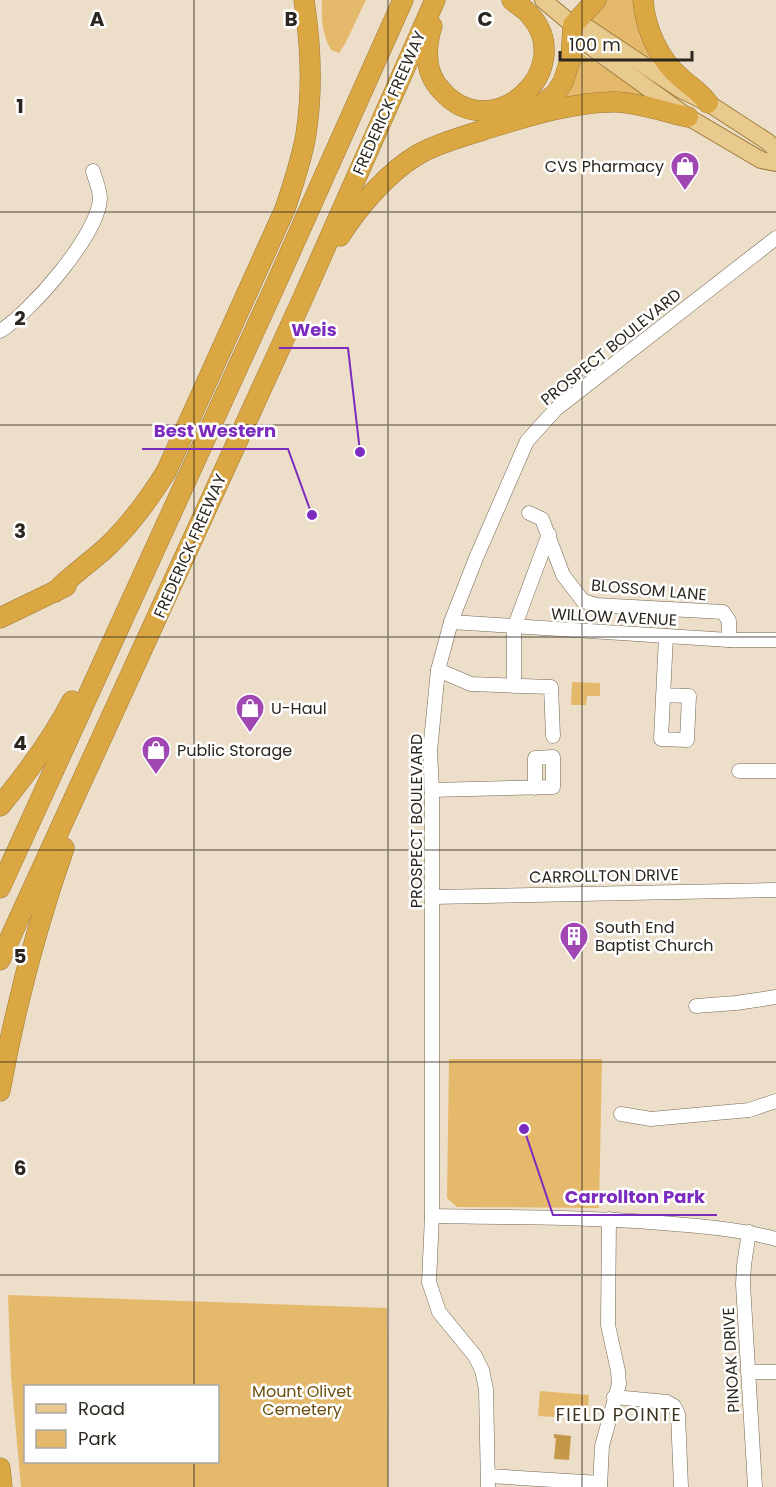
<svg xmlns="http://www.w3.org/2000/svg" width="776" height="1487" viewBox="0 0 776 1487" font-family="Poppins,sans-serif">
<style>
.green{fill:#e5b96c;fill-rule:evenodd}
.water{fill:#c49847}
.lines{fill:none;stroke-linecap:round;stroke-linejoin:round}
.minor-casing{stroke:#726753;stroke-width:15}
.major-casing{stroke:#9d7a36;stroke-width:18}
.highway-casing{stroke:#9d7a36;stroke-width:21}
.minor{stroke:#fff;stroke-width:14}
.major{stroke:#e9ca8e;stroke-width:16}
.highway{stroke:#dba743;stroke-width:20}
.grid{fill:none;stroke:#2b261e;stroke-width:1.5;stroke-opacity:0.55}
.labels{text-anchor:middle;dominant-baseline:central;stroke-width:5;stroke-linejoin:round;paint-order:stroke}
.street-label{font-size:16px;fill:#2b261e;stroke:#fff}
.poi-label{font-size:16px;fill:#2b261e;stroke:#fff;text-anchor:start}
.park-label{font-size:16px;fill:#6c4e0f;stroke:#fff}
.neighbourhood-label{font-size:18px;letter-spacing:1.5px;fill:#3e3321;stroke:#fff}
.grid-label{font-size:20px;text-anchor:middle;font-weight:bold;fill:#2b261e;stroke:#fff;stroke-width:5;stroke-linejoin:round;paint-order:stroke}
.leader{fill:none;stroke:#7b2cbf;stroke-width:2}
.callout-dot{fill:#7b2cbf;stroke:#fff;stroke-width:2}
.callout-label{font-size:18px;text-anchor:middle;font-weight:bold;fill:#7b2cbf;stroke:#fff;stroke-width:5;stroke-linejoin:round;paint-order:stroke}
</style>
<rect width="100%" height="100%" fill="#ecdec8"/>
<g class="green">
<path d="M 322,0 L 366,0 L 345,44 L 339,53 L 331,50 C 322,34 321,18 322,0 Z"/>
<path d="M 603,0 L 639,0 L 666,70 L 591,21 L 590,19 Z"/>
<path d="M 581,53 L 657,101 L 560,103 L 573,84 Z"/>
<path d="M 572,682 L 600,683 L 600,696 L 587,696 L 586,705 L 571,705 Z"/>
<path d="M 449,1059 L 602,1059 L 599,1208 L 457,1207 L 447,1198 Z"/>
<path d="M 8,1295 L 387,1308 L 388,1487 L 21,1487 L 11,1376 ZM 26,1386 L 218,1386 L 218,1462 L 26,1462 Z"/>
<path d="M 540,1391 L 589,1395 L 587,1419 L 538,1416 Z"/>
</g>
<path class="water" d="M 554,1434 L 571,1436 L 569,1460 L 554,1459 L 556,1438 L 554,1438 Z"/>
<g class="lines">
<g class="minor-casing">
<g id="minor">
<path d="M 0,331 C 30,313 99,234 100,198 C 100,190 95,179 93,171"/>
<path d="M 529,513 L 542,519 L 563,575 L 583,601 L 596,605 L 723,612 L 729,621 L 729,640"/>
<path d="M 451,622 L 729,640 L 776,640"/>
<path d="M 438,670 L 471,684 L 551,687 L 553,736"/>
<path d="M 514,686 L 514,628 L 549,534"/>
<path d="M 663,695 L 689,696 L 687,740 L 661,739 L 666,636"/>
<path d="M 739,771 L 776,771"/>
<path d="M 432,790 L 553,787 L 553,757 L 535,758 L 535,788"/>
<path d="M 432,897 L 776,890"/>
<path d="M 696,1006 L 736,1003 L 776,997"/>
<path d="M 621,1114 L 651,1119 L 749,1110 L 776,1101"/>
<path d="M 432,1216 C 509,1217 586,1217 662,1223 C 701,1226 738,1229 776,1239"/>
<path d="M 749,1232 L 744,1265 L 743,1284 L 755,1487"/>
<path d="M 748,1372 L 776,1372"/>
<path d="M 614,1397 L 667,1402 L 674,1406 L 678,1414 L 681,1487"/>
<path d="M 489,1476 L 600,1483"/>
<path d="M 488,1487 L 486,1389 L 482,1370 L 475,1356 L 439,1312 L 429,1282 L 432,1216 L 432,790 L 430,751 L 438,670 L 451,622 L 476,558 L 527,441 L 556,409 L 776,238"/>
<path d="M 600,1487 L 602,1446 L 619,1384 L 618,1371 L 608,1325 L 609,1219"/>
</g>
</g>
<g class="major-casing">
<g id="major">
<path d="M 543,0 L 573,25 L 588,28 L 681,90 L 708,103 L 768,142 L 776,150"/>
<path d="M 573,25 L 577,37 L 688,117 L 761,160 L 776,163"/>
</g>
</g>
<g class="highway-casing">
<g id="highway">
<path d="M 643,0 C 645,28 659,60 681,78 C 691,87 700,92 708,103"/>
<path d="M 432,26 C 425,49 424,73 442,91 C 493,148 578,69 530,15 C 525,9 518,5 512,0"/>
<path d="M 528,115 L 555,94 L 563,82 L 571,58 L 573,25 L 596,0"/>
<path d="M 340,236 C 358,207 389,171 419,154 C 438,143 462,137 483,130 C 522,118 575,101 616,102 C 641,103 664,112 688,117"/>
<path d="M 55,592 C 71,575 91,562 108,546 C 131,524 149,499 166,472 L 285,209 C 293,185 302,159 306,134 C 313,89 311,45 304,0"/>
<path d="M 0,618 L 66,586"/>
<path d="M 0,806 C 27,773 52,740 72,701"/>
<path d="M 0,888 L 275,286 L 403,0"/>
<path d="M 0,960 L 302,300 L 435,0"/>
<path d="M 0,1091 C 15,1008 36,928 64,848"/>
<path d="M 0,1468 L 2,1487"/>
</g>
</g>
<use href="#minor" class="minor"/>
<use href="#major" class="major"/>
<use href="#highway" class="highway"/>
</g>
<path class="grid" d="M 194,0 L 194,1386M 388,0 L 388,1487M 582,0 L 582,1487M 0,212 L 776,212M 0,425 L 776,425M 0,637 L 776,637M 0,850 L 776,850M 0,1062 L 776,1062M 0,1275 L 776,1275M 194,1462 L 194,1487"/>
<defs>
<g id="shop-pin" transform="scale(1.5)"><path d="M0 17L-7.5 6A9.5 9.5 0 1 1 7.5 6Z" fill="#a047b3" stroke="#fff"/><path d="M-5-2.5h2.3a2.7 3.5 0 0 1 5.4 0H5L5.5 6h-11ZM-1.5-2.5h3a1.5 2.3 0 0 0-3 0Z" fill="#fff"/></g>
<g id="building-pin" transform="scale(1.5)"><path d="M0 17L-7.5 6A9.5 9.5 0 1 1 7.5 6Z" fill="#a047b3" stroke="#fff"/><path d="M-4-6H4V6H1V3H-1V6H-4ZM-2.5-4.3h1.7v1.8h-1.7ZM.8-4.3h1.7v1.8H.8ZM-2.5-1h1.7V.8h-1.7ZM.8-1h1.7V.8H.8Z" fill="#fff"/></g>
</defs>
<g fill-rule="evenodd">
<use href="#shop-pin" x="685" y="166"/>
<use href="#shop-pin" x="250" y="708"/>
<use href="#shop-pin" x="156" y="750"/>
<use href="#building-pin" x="574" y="936"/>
</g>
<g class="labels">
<g class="street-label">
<text transform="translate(389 103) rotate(-66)">FREDERICK FREEWAY</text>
<text transform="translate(611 347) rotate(-39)">PROSPECT BOULEVARD</text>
<text transform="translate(190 546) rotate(-66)">FREDERICK FREEWAY</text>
<text transform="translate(649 590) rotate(5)">BLOSSOM LANE</text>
<text transform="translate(614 617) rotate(3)">WILLOW AVENUE</text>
<text transform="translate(416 821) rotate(-90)">PROSPECT BOULEVARD</text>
<text transform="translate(604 876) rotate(-1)">CARROLLTON DRIVE</text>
<text transform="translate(731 1360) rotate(-93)">PINOAK DRIVE</text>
</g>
<g class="poi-label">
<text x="664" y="166" text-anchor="end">CVS Pharmacy</text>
<text x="271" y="708">U-Haul</text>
<text x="177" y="750">Public Storage</text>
<text x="595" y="927">South End<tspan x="595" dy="18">Baptist Church</tspan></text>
</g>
<g class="park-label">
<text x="302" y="1391">Mount Olivet<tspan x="302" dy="18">Cemetery</tspan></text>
</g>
<g class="neighbourhood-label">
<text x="619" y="1414">FIELD POINTE</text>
</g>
</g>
<g class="grid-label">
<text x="97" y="26">A</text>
<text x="291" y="26">B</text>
<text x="485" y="26">C</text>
<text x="20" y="113">1</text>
<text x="20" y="325">2</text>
<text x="20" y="538">3</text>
<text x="20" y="750">4</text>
<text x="20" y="963">5</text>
<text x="20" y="1175">6</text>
</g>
<path class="leader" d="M360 452L348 348H279M312 515L288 449H142M524 1129L553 1215H717"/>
<g class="callout-dot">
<circle cx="360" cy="452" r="6"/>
<circle cx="312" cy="515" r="6"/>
<circle cx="524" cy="1129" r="6"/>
</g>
<g class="callout-label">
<text x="314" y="336">Weis</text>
<text x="215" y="437">Best Western</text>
<text x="635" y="1203">Carrollton Park</text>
</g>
<rect x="24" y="1385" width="195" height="78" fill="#ffffff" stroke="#aaa8a5" stroke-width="1.5"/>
<rect x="36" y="1404" width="30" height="9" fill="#e9ca8e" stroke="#aaa8a5" stroke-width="1.5"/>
<text x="78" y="1415" font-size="18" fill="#2b261e">Road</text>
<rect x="36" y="1430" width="30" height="18" fill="#e5b96c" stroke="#aaa8a5" stroke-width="1.5"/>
<text x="78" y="1445" font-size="18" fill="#2b261e">Park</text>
<path d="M560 51v9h132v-9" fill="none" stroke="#2b261e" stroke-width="3"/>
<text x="569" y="51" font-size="18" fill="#2b261e" stroke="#ffffff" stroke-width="4.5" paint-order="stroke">100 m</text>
</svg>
